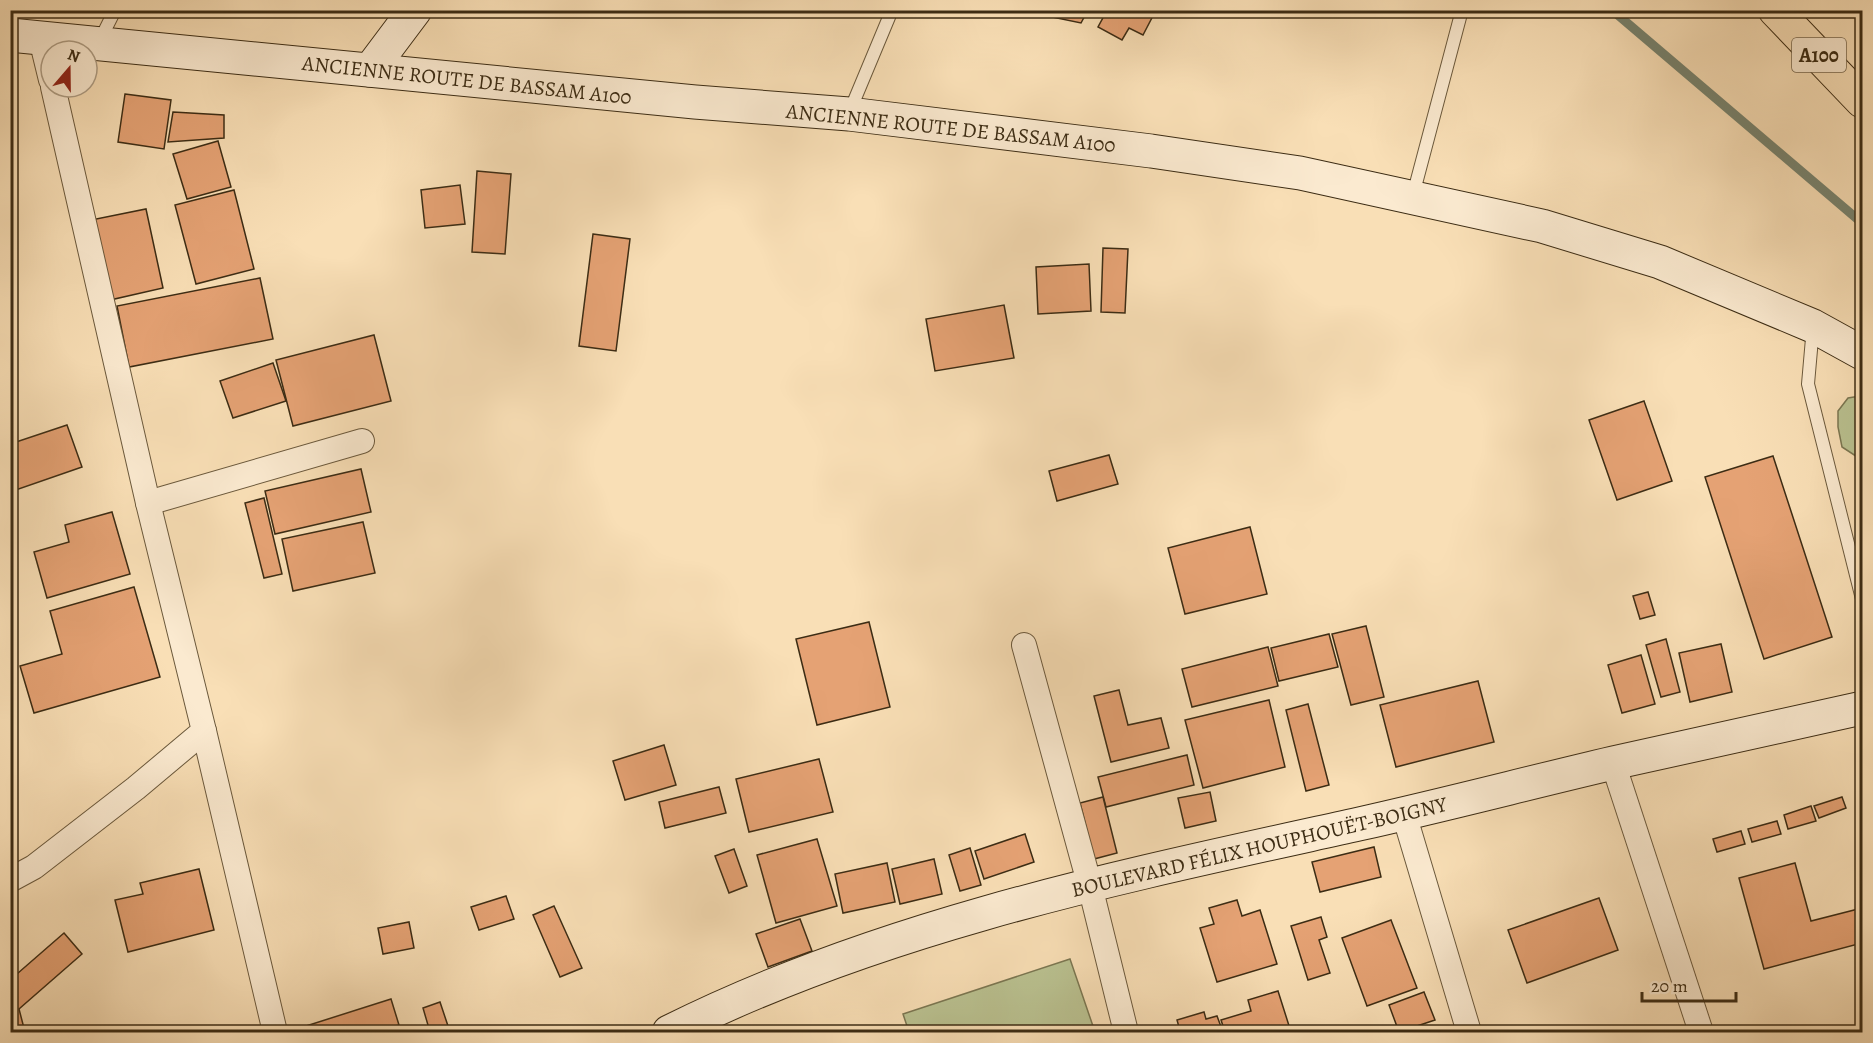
<svg xmlns="http://www.w3.org/2000/svg" width="1873" height="1043" viewBox="0 0 1873 1043" font-family="Alegreya,serif">
<style>
.green{fill:#bac291;stroke:#7b7752;stroke-width:1.5}
.lines{fill:none;stroke-linecap:round;stroke-linejoin:round}
.stream{stroke:#77836f;stroke-width:9}
.building{fill:#e5a274;stroke:#3c2c14;stroke-width:1.5}
.lane-casing{stroke:#6b593c;stroke-width:14}
.street-casing{stroke:#6b593c;stroke-width:26}
.secondary-casing{stroke:#3c2c14;stroke-width:35}
.highway-casing{stroke:#3c2c14;stroke-width:35}
.lane{stroke:#fbead0;stroke-width:12}
.street{stroke:#fbead0;stroke-width:24}
.secondary{stroke:#fbead0;stroke-width:33}
.highway{stroke:#f9dfb6;stroke-width:33}
.labels{text-anchor:middle;dominant-baseline:central;stroke-width:4.5;stroke-linejoin:round;paint-order:stroke}
.shield{fill:#fbead0;stroke:#75654c;stroke-width:1.5}
.shield-label{font-size:20px;font-weight:bold;fill:#3c2c14}
.street-label{font-size:21px;fill:#3c2c14;stroke:#fbead0}
</style>
<rect width="100%" height="100%" fill="#f9dfb6"/>
<filter id="stains"><feTurbulence type="fractalNoise" baseFrequency=".00333" numOctaves="4"/><feColorMatrix values="0 0 0 0 .2 0 0 0 0 .09 0 0 0 0 .02 0 0 0 .5 -.17"/></filter>
<radialGradient id="worn" r=".72"><stop offset=".6" stop-color="#630" stop-opacity="0"/><stop offset="1" stop-color="#630" stop-opacity=".3"/></radialGradient>
<g class="green">
<path d="M 1860,396 L 1862,397 L 1862,460 L 1842,447 L 1838,427 L 1838,411 L 1848,398 Z"/>
<path d="M 1070,959 L 1095,1032 L 909,1032 L 903,1014 Z"/>
</g>
<g class="lines">
<path class="stream" d="M 1612,10 L 1862,223"/>
</g>
<g class="building">
<path d="M 988,10 L 1037,10 L 1034,15 Z"/>
<path d="M 1055,10 L 1088,10 L 1081,23 L 1052,17 Z"/>
<path d="M 1098,10 L 1156,10 L 1143,35 L 1129,28 L 1122,40 L 1098,27 L 1105,14 Z"/>
<path d="M 125,94 L 171,100 L 164,149 L 118,142 Z"/>
<path d="M 173,112 L 224,115 L 224,138 L 168,142 Z"/>
<path d="M 218,141 L 231,187 L 187,199 L 173,154 Z"/>
<path d="M 477,171 L 511,174 L 505,254 L 472,252 Z"/>
<path d="M 460,185 L 465,224 L 425,228 L 421,190 Z"/>
<path d="M 234,190 L 254,269 L 196,284 L 175,205 Z"/>
<path d="M 146,209 L 163,288 L 110,300 L 91,220 Z"/>
<path d="M 593,234 L 630,239 L 616,351 L 579,346 Z"/>
<path d="M 1103,248 L 1128,249 L 1125,313 L 1101,312 Z"/>
<path d="M 1089,264 L 1091,311 L 1038,314 L 1036,267 Z"/>
<path d="M 260,278 L 273,339 L 129,367 L 117,306 Z"/>
<path d="M 1004,305 L 1014,358 L 935,371 L 926,319 Z"/>
<path d="M 374,335 L 391,401 L 293,426 L 276,360 Z"/>
<path d="M 273,363 L 286,401 L 233,418 L 220,381 Z"/>
<path d="M 1644,401 L 1672,481 L 1617,500 L 1589,420 Z"/>
<path d="M 67,425 L 82,467 L 10,492 L 10,444 Z"/>
<path d="M 1109,455 L 1118,484 L 1057,501 L 1049,471 Z"/>
<path d="M 1773,456 L 1832,637 L 1764,659 L 1705,477 Z"/>
<path d="M 361,469 L 371,512 L 275,534 L 265,491 Z"/>
<path d="M 264,498 L 282,574 L 264,578 L 245,503 Z"/>
<path d="M 112,512 L 130,574 L 47,598 L 34,552 L 69,542 L 65,525 Z"/>
<path d="M 363,522 L 375,573 L 293,591 L 282,539 Z"/>
<path d="M 1250,527 L 1267,594 L 1185,614 L 1168,548 Z"/>
<path d="M 134,587 L 160,677 L 34,713 L 20,666 L 62,654 L 50,611 Z"/>
<path d="M 1648,592 L 1655,615 L 1640,619 L 1633,596 Z"/>
<path d="M 869,622 L 890,707 L 817,725 L 796,639 Z"/>
<path d="M 1366,626 L 1384,697 L 1351,705 L 1332,634 Z"/>
<path d="M 1329,634 L 1338,667 L 1279,681 L 1271,648 Z"/>
<path d="M 1666,639 L 1680,692 L 1661,697 L 1646,645 Z"/>
<path d="M 1721,644 L 1732,692 L 1690,702 L 1679,653 Z"/>
<path d="M 1268,647 L 1278,686 L 1192,707 L 1182,669 Z"/>
<path d="M 1641,655 L 1655,704 L 1622,713 L 1608,665 Z"/>
<path d="M 1478,681 L 1494,742 L 1396,767 L 1380,705 Z"/>
<path d="M 1119,690 L 1128,725 L 1161,718 L 1169,748 L 1111,762 L 1094,696 Z"/>
<path d="M 1269,700 L 1285,767 L 1203,788 L 1185,720 Z"/>
<path d="M 1308,704 L 1329,785 L 1306,791 L 1286,710 Z"/>
<path d="M 664,745 L 676,785 L 625,800 L 613,761 Z"/>
<path d="M 1187,755 L 1194,785 L 1106,807 L 1098,777 Z"/>
<path d="M 819,759 L 833,812 L 749,832 L 736,779 Z"/>
<path d="M 719,787 L 726,813 L 665,828 L 659,802 Z"/>
<path d="M 1210,792 L 1216,821 L 1185,828 L 1178,798 Z"/>
<path d="M 1103,797 L 1117,853 L 1094,859 L 1080,803 Z"/>
<path d="M 1842,797 L 1846,808 L 1819,818 L 1814,806 Z"/>
<path d="M 1811,806 L 1816,821 L 1788,829 L 1784,815 Z"/>
<path d="M 1777,821 L 1781,834 L 1752,842 L 1748,829 Z"/>
<path d="M 1741,831 L 1745,844 L 1717,852 L 1713,839 Z"/>
<path d="M 1025,834 L 1034,862 L 984,879 L 975,851 Z"/>
<path d="M 817,839 L 837,906 L 776,923 L 757,855 Z"/>
<path d="M 1374,847 L 1381,877 L 1320,892 L 1312,862 Z"/>
<path d="M 970,848 L 981,885 L 960,891 L 949,855 Z"/>
<path d="M 734,849 L 747,886 L 729,893 L 715,856 Z"/>
<path d="M 934,859 L 942,894 L 900,904 L 892,869 Z"/>
<path d="M 887,863 L 895,902 L 843,913 L 835,874 Z"/>
<path d="M 1795,863 L 1811,921 L 1862,908 L 1862,943 L 1764,969 L 1739,878 Z"/>
<path d="M 199,869 L 214,930 L 128,952 L 115,900 L 143,894 L 140,883 Z"/>
<path d="M 506,896 L 514,919 L 479,930 L 471,907 Z"/>
<path d="M 1599,898 L 1618,950 L 1527,983 L 1508,930 Z"/>
<path d="M 1237,900 L 1242,916 L 1260,910 L 1277,964 L 1217,982 L 1200,928 L 1214,924 L 1209,908 Z"/>
<path d="M 554,906 L 582,968 L 560,977 L 533,915 Z"/>
<path d="M 1321,917 L 1327,937 L 1319,940 L 1330,973 L 1308,980 L 1291,926 Z"/>
<path d="M 800,919 L 812,951 L 768,967 L 756,934 Z"/>
<path d="M 1391,920 L 1417,988 L 1367,1006 L 1342,938 Z"/>
<path d="M 409,922 L 414,948 L 383,954 L 378,928 Z"/>
<path d="M 64,933 L 82,954 L 19,1009 L 25,1032 L 10,1032 L 10,980 Z"/>
<path d="M 1278,991 L 1291,1032 L 1225,1032 L 1221,1020 L 1251,1011 L 1248,1000 Z"/>
<path d="M 1424,992 L 1435,1020 L 1399,1032 L 1389,1005 Z"/>
<path d="M 391,999 L 399,1025 L 375,1032 L 308,1032 L 306,1026 Z"/>
<path d="M 440,1002 L 449,1029 L 430,1032 L 423,1008 Z"/>
<path d="M 1204,1012 L 1206,1019 L 1217,1016 L 1223,1032 L 1168,1032 L 1167,1031 L 1179,1027 L 1177,1020 Z"/>
</g>
<g class="lines">
<g class="lane-casing">
<g id="lane">
<path d="M 100,40 L 115,10"/>
<path d="M 849,113 L 892,10"/>
<path d="M 1413,195 L 1462,10"/>
<path d="M 1813,327 L 1808,384 L 1862,599"/>
</g>
</g>
<g class="street-casing">
<g id="street">
<path d="M 41,39 L 51,80"/>
<path d="M 148,503 L 362,441"/>
<path d="M 1024,645 L 1090,886 L 1126,1032"/>
<path d="M 204,731 L 275,1032"/>
<path d="M 1613,763 L 1700,1029"/>
<path d="M 1404,814 L 1469,1032"/>
<path d="M 10,880 L 34,867 L 136,788 L 204,731 L 148,503 L 53,87"/>
</g>
</g>
<g class="secondary-casing">
<g id="secondary">
<path d="M 10,35 L 695,102 L 849,114 L 1151,151 L 1300,173 L 1542,226 L 1660,262 L 1813,326 L 1862,353"/>
<path d="M 370,70 L 415,10"/>
<path d="M 669,1032 C 885,924 1124,876 1359,824 C 1444,805 1528,783 1613,763 C 1696,744 1779,726 1862,708"/>
</g>
</g>
<g class="highway-casing">
<path id="highway" d="M 1775,10 L 1862,101"/>
</g>
<use href="#lane" class="lane"/>
<use href="#street" class="street"/>
<use href="#secondary" class="secondary"/>
<use href="#highway" class="highway"/>
</g>
<g class="labels">
<rect class="shield" x="1792" y="38" width="54" height="34" rx="4.5"/>
<g class="shield-label">
<text x="1819" y="55">A100</text>
</g>
<g class="street-label">
<text transform="translate(467 80) rotate(6)">ANCIENNE ROUTE DE BASSAM A100</text>
<text transform="translate(951 128) rotate(6)">ANCIENNE ROUTE DE BASSAM A100</text>
<text transform="translate(1259 847) rotate(-13)">BOULEVARD FÉLIX HOUPHOUËT-BOIGNY</text>
</g>
</g>
<rect width="1873" height="1043" fill="none" stroke="#f9dfb6" stroke-width="36"/>
<rect x="12" y="12" width="1849" height="1019" fill="none" stroke="#3c2c14" stroke-width="3"/>
<rect x="18" y="18" width="1837" height="1007" fill="none" stroke="#3c2c14" stroke-width="1.5"/>
<g transform="translate(69 69) rotate(20)"><circle r="28" fill="#fbead0" stroke="#af9e85" stroke-width="1.5"/>
<path d="M0-4.5L10 22L0 15L-10 22Z" fill="#8f2418"/>
<text y="-9" font-size="16" font-weight="bold" text-anchor="middle" fill="#3c2c14">N</text>
</g>
<path d="M1642 992v9h94v-9" fill="none" stroke="#3c2c14" stroke-width="3"/>
<text x="1651" y="992" font-size="18" fill="#3c2c14" stroke="#fbead0" stroke-width="4.5" paint-order="stroke">20 m</text>
<rect width="100%" height="100%" filter="url(#stains)"/>
<rect width="100%" height="100%" fill="url(#worn)"/>
</svg>
